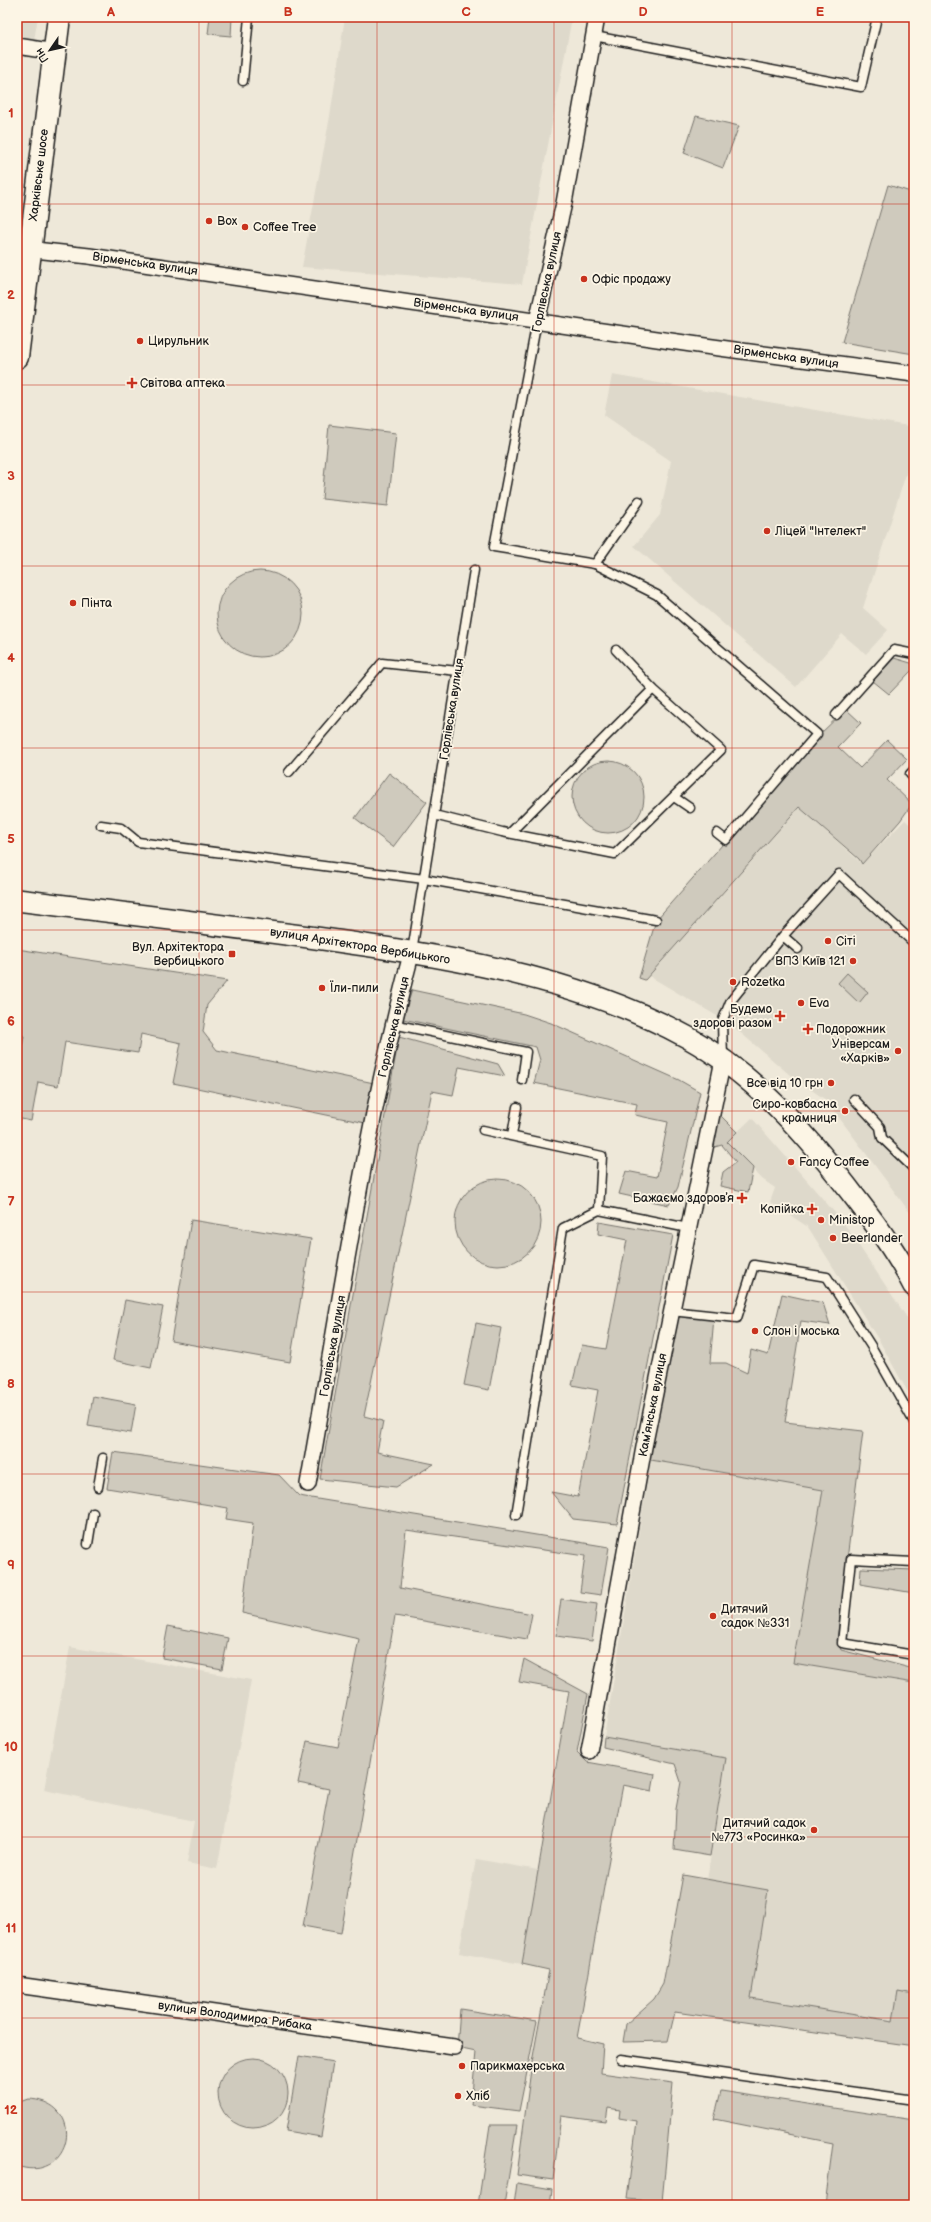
<svg xmlns="http://www.w3.org/2000/svg" width="931" height="2222" viewBox="0 0 931 2222" font-family="'Balsamiq Sans',sans-serif">
<style>
.built{fill:#ded9cb}
.green{fill:#cfcabd;stroke:#76736c}
.lines{fill:none;stroke-linecap:round;stroke-linejoin:round}
.lane-casing{stroke:#1c1c1c;stroke-width:11}
.street-casing{stroke:#1c1c1c;stroke-width:18}
.secondary-casing{stroke:#1c1c1c;stroke-width:24}
.primary-casing{stroke:#1c1c1c;stroke-width:25}
.lane{stroke:#fcf5e5;stroke-width:8}
.street{stroke:#fcf5e5;stroke-width:15}
.secondary{stroke:#fcf5e5;stroke-width:21}
.primary{stroke:#fcf5e5;stroke-width:22}
.grid{fill:none;stroke:#c8321e;stroke-width:1;stroke-opacity:0.55}
.poi-dot{fill:#c8321e;stroke:#fcf5e5;stroke-width:1.5}
.labels{text-anchor:middle;dominant-baseline:central;stroke-width:3.5;stroke-linejoin:round;paint-order:stroke}
.street-label{font-size:12px;fill:#1c1c1c;stroke:#fcf5e5}
.poi-label{font-size:12px;fill:#1c1c1c;stroke:#fcf5e5;text-anchor:start}
.neatline{fill:none;stroke:#c8321e;stroke-width:1.5}
.grid-label{font-size:13px;text-anchor:middle;font-weight:bold;fill:#c8321e}
</style>
<rect width="100%" height="100%" fill="#eee8d9"/>
<filter id="ink" filterUnits="userSpaceOnUse"><feTurbulence type="fractalNoise" baseFrequency=".025" numOctaves="2"/><feDisplacementMap in="SourceGraphic" scale="8" xChannelSelector="R" yChannelSelector="G"/><feConvolveMatrix kernelMatrix="1 2 1 2 8 2 1 2 1" color-interpolation-filters="sRGB"/></filter>
<g filter="url(#ink)">
<g class="built">
<path d="M 17,17 L 38,17 L 34,40 L 17,38 Z"/>
<path d="M 345,17 L 572,17 L 522,284 L 302,267 L 330,116 Z"/>
<path d="M 612,375 L 914,427 L 914,449 L 863,608 L 888,630 L 866,654 L 842,634 L 796,687 L 634,546 L 660,515 L 671,461 L 604,415 Z"/>
<path d="M 800,807 L 862,864 L 905,820 L 914,828 L 914,1218 L 826,1100 L 790,1075 L 729,1023 L 649,976 Z"/>
<path d="M 752,1118 L 843,1222 L 912,1325 L 914,1328 L 914,1403 L 880,1342 L 808,1227 L 770,1202 L 775,1188 L 762,1179 L 727,1142 Z"/>
<path d="M 651,1460 L 824,1490 L 793,1663 L 914,1683 L 914,1994 L 898,1992 L 893,2021 L 751,1998 L 768,1890 L 707,1880 L 726,1758 L 604,1737 Z"/>
<path d="M 70,1647 L 251,1680 L 217,1869 L 187,1863 L 194,1821 L 44,1790 Z"/>
<path d="M 476,1859 L 538,1870 L 522,1964 L 459,1953 Z"/>
</g>
<g class="green">
<path d="M 210,17 L 232,17 L 231,36 L 208,34 Z"/>
<path d="M 696,116 L 739,126 L 723,168 L 684,153 Z"/>
<path d="M 888,185 L 914,193 L 914,354 L 842,342 Z"/>
<path d="M 329,425 L 396,433 L 388,506 L 322,499 Z"/>
<circle cx="260" cy="614" r="43"/>
<path d="M 894,658 L 914,664 L 914,674 L 911,671 L 889,694 L 873,681 Z"/>
<path d="M 846,709 L 861,723 L 838,747 L 860,768 L 887,740 L 907,759 L 887,780 L 912,804 L 900,821 L 862,864 L 859,859 L 799,807 L 645,980 L 639,978 L 656,920 L 818,736 Z"/>
<circle cx="608" cy="797" r="36"/>
<path d="M 389,773 L 427,802 L 393,847 L 355,818 Z"/>
<path d="M 17,949 L 227,981 L 207,1005 L 203,1032 L 217,1050 L 374,1083 L 365,1123 L 173,1083 L 181,1043 L 141,1034 L 138,1053 L 65,1042 L 58,1086 L 38,1082 L 31,1121 L 17,1118 L 17,1073 L 24,1036 L 17,1035 Z"/>
<path d="M 847,973 L 868,992 L 859,1003 L 838,983 Z"/>
<path d="M 412,990 L 524,1014 L 551,1023 L 679,1080 L 700,1092 L 678,1187 L 669,1205 L 619,1194 L 626,1171 L 657,1177 L 668,1122 L 635,1115 L 637,1104 L 534,1083 L 540,1060 L 536,1047 L 403,1019 Z"/>
<path d="M 399,1037 L 498,1064 L 505,1076 L 459,1067 L 453,1095 L 432,1091 L 364,1416 L 383,1421 L 377,1452 L 434,1464 L 396,1487 L 320,1479 Z"/>
<path d="M 717,1112 L 737,1132 L 727,1142 L 753,1168 L 748,1192 L 720,1186 L 723,1172 L 736,1162 L 722,1145 L 711,1148 Z"/>
<circle cx="498" cy="1222" r="43"/>
<path d="M 191,1220 L 311,1239 L 290,1362 L 171,1341 Z"/>
<path d="M 599,1222 L 673,1235 L 617,1524 L 573,1519 L 551,1492 L 578,1497 L 598,1390 L 572,1385 L 582,1345 L 606,1349 L 627,1240 L 598,1234 Z"/>
<path d="M 782,1294 L 823,1303 L 830,1325 L 801,1321 L 785,1422 L 863,1431 L 837,1640 L 841,1650 L 914,1669 L 914,1683 L 793,1663 L 823,1490 L 651,1460 L 648,1453 L 678,1315 L 714,1317 L 710,1363 L 726,1363 L 747,1373 L 751,1350 L 768,1355 Z"/>
<path d="M 125,1300 L 163,1307 L 151,1368 L 113,1360 Z"/>
<path d="M 476,1323 L 501,1328 L 489,1390 L 464,1385 Z"/>
<path d="M 93,1396 L 136,1404 L 131,1433 L 88,1426 Z"/>
<path d="M 113,1452 L 279,1475 L 299,1496 L 609,1547 L 601,1595 L 580,1592 L 585,1556 L 406,1530 L 400,1588 L 532,1614 L 527,1639 L 395,1616 L 341,1933 L 303,1926 L 329,1789 L 298,1783 L 307,1741 L 338,1747 L 359,1639 L 242,1613 L 253,1523 L 226,1519 L 228,1508 L 107,1488 Z"/>
<path d="M 861,1568 L 914,1570 L 914,1593 L 860,1584 Z"/>
<path d="M 561,1599 L 597,1604 L 592,1641 L 556,1636 Z"/>
<path d="M 168,1626 L 228,1638 L 222,1669 L 162,1658 Z"/>
<path d="M 524,1659 L 588,1694 L 577,1752 L 587,1762 L 655,1774 L 652,1791 L 623,1785 C 606,1869 593,1954 577,2038 L 603,2044 L 601,2073 L 673,2083 L 662,2202 L 627,2199 L 637,2121 L 619,2118 L 620,2110 L 608,2108 L 606,2122 L 561,2116 L 553,2180 L 517,2175 L 532,2062 L 549,1970 L 522,1964 L 569,1691 L 519,1682 Z"/>
<path d="M 604,1737 L 726,1758 L 710,1856 L 674,1850 L 676,1809 L 681,1782 L 675,1764 L 603,1747 Z"/>
<path d="M 683,1875 L 768,1890 L 751,1998 L 893,2021 L 898,1991 L 914,1994 L 914,2046 L 675,2012 L 668,2041 L 623,2042 L 626,2024 L 654,1999 L 663,1984 Z"/>
<path d="M 460,2009 L 537,2021 L 519,2111 L 471,2105 L 476,2052 L 457,2048 Z"/>
<path d="M 299,2056 L 333,2062 L 321,2137 L 286,2131 Z"/>
<circle cx="253" cy="2093" r="35"/>
<path d="M 721,2091 L 914,2120 L 914,2205 L 825,2205 L 833,2143 L 714,2119 Z"/>
<path d="M 28,2099 C 89,2101 72,2185 17,2166 L 17,2103 Z"/>
<path d="M 490,2125 L 517,2125 L 504,2205 L 478,2205 Z"/>
<path d="M 517,2183 L 552,2189 L 550,2205 L 514,2205 Z"/>
</g>
<g class="lines">
<g class="lane-casing">
<g id="lane">
<path d="M 594,36 L 861,87 L 877,17"/>
<path d="M 243,81 L 249,17"/>
<path d="M 537,321 L 494,547 L 595,564 L 639,501"/>
<path d="M 595,564 L 657,595 L 817,734 L 726,840 L 717,833"/>
<path d="M 836,715 L 894,650 L 914,654"/>
<path d="M 914,770 L 910,774 L 914,778"/>
<path d="M 289,772 L 382,663 L 458,671"/>
<path d="M 674,797 L 690,808"/>
<path d="M 434,815 L 502,832 L 615,854 L 721,750 L 653,689 L 616,650"/>
<path d="M 101,825 L 121,828 L 138,842 L 424,879 L 656,920"/>
<path d="M 510,833 L 653,689"/>
<path d="M 783,936 L 798,949"/>
<path d="M 412,951 L 474,570"/>
<path d="M 393,1024 L 526,1052 L 522,1080"/>
<path d="M 723,1058 L 722,1022 L 730,1002 L 783,936 L 839,874 L 914,943"/>
<path d="M 854,1099 L 880,1127 L 882,1138 L 914,1169"/>
<path d="M 483,1130 L 602,1156 L 599,1210 L 563,1228 L 516,1515"/>
<path d="M 512,1135 L 517,1107"/>
<path d="M 599,1210 L 688,1228"/>
<path d="M 910,1272 L 914,1257"/>
<path d="M 671,1311 L 737,1318 L 754,1265 L 827,1277 L 871,1346 L 914,1422"/>
<path d="M 98,1487 L 103,1458"/>
<path d="M 88,1544 L 93,1513"/>
<path d="M 914,1562 L 851,1559 L 842,1643 L 914,1655"/>
<path d="M 621,2059 L 914,2100"/>
</g>
</g>
<g class="street-casing">
<g id="street">
<path d="M 17,46 L 55,52"/>
<path d="M 17,248 L 89,256 L 705,346 L 914,374"/>
<path d="M 537,321 L 564,203 L 597,17"/>
<path d="M 308,1484 C 340,1306 365,1125 412,951"/>
<path d="M 589,1751 L 644,1447 L 723,1060"/>
<path d="M 17,1985 L 454,2047"/>
</g>
</g>
<g class="secondary-casing">
<path id="secondary" d="M 17,900 C 114,912 212,924 309,937 C 437,955 572,974 687,1037 C 756,1075 810,1138 857,1200 C 878,1227 899,1256 914,1286"/>
</g>
<g class="primary-casing">
<path id="primary" d="M 17,357 L 59,17"/>
</g>
<use href="#lane" class="lane"/>
<use href="#street" class="street"/>
<use href="#secondary" class="secondary"/>
<use href="#primary" class="primary"/>
</g>
</g>
<path class="grid" d="M 199,17 L 199,2205M 377,17 L 377,2205M 554,17 L 554,2205M 732,17 L 732,2205M 17,204 L 914,204M 17,385 L 914,385M 17,566 L 914,566M 17,748 L 914,748M 17,930 L 914,930M 17,1111 L 914,1111M 17,1292 L 914,1292M 17,1474 L 914,1474M 17,1656 L 914,1656M 17,1837 L 914,1837M 17,2018 L 914,2018"/>
<g class="poi-dot">
<circle cx="209" cy="221" r="4"/>
<circle cx="245" cy="227" r="4"/>
<circle cx="584" cy="279" r="4"/>
<circle cx="140" cy="341" r="4"/>
<path d="M130 377h4v4h4v4h-4v4h-4v-4h-4v-4h4z"/>
<circle cx="767" cy="531" r="4"/>
<circle cx="73" cy="603" r="4"/>
<circle cx="828" cy="941" r="4"/>
<rect x="228" y="950" width="8" height="8" rx="2"/>
<circle cx="853" cy="961" r="4"/>
<circle cx="733" cy="982" r="4"/>
<circle cx="322" cy="988" r="4"/>
<circle cx="801" cy="1003" r="4"/>
<path d="M778 1010h4v4h4v4h-4v4h-4v-4h-4v-4h4z"/>
<path d="M806 1023h4v4h4v4h-4v4h-4v-4h-4v-4h4z"/>
<circle cx="898" cy="1051" r="4"/>
<circle cx="831" cy="1083" r="4"/>
<circle cx="845" cy="1111" r="4"/>
<circle cx="791" cy="1162" r="4"/>
<path d="M740 1192h4v4h4v4h-4v4h-4v-4h-4v-4h4z"/>
<path d="M810 1203h4v4h4v4h-4v4h-4v-4h-4v-4h4z"/>
<circle cx="821" cy="1220" r="4"/>
<circle cx="833" cy="1238" r="4"/>
<circle cx="755" cy="1331" r="4"/>
<circle cx="713" cy="1616" r="4"/>
<circle cx="814" cy="1830" r="4"/>
<circle cx="462" cy="2066" r="4"/>
<circle cx="458" cy="2096" r="4"/>
</g>
<g class="labels">
<g class="street-label">
<text transform="translate(39 175) rotate(-83)">Харківське шосе</text>
<text transform="translate(145 264) rotate(8)">Вірменська вулиця</text>
<text transform="translate(547 282) rotate(-78)">Горлівська вулиця</text>
<text transform="translate(466 310) rotate(8)">Вірменська вулиця</text>
<text transform="translate(786 357) rotate(8)">Вірменська вулиця</text>
<text transform="translate(452 709) rotate(-81)">Горлівська вулиця</text>
<text transform="translate(360 946) rotate(9)">вулиця Архітектора Вербицького</text>
<text transform="translate(394 1027) rotate(-77)">Горлівська вулиця</text>
<text transform="translate(333 1346) rotate(-80)">Горлівська вулиця</text>
<text transform="translate(653 1405) rotate(-79)">Камʼянська вулиця</text>
<text transform="translate(235 2016) rotate(8)">вулиця Володимира Рибака</text>
</g>
<g class="poi-label">
<text x="217" y="221">Box</text>
<text x="253" y="227">Coffee Tree</text>
<text x="592" y="279">Офіс продажу</text>
<text x="148" y="341">Цирульник</text>
<text x="140" y="383">Світова аптека</text>
<text x="775" y="531">Ліцей "Інтелект"</text>
<text x="81" y="603">Пінта</text>
<text x="836" y="941">Сіті</text>
<text x="224" y="947" text-anchor="end">Вул. Архітектора<tspan x="224" dy="14">Вербицького</tspan></text>
<text x="845" y="961" text-anchor="end">ВПЗ Київ 121</text>
<text x="741" y="982">Rozetka</text>
<text x="330" y="988">Їли-пили</text>
<text x="809" y="1003">Eva</text>
<text x="772" y="1009" text-anchor="end">Будемо<tspan x="772" dy="14">здорові разом</tspan></text>
<text x="816" y="1029">Подорожник</text>
<text x="890" y="1044" text-anchor="end">Універсам<tspan x="890" dy="14">«Харків»</tspan></text>
<text x="823" y="1083" text-anchor="end">Все від 10 грн</text>
<text x="837" y="1104" text-anchor="end">Сиро-ковбасна<tspan x="837" dy="14">крамниця</tspan></text>
<text x="799" y="1162">Fancy Coffee</text>
<text x="734" y="1198" text-anchor="end">Бажаємо здоровʼя</text>
<text x="804" y="1209" text-anchor="end">Копійка</text>
<text x="829" y="1220">Ministop</text>
<text x="841" y="1238">Beerlander</text>
<text x="763" y="1331">Слон і моська</text>
<text x="721" y="1609">Дитячий<tspan x="721" dy="14">садок №331</tspan></text>
<text x="806" y="1823" text-anchor="end">Дитячий садок<tspan x="806" dy="14">№773 «Росинка»</tspan></text>
<text x="470" y="2066">Парикмахерська</text>
<text x="466" y="2096">Хліб</text>
</g>
</g>
<rect width="931" height="2222" fill="none" stroke="#fcf5e5" stroke-width="44"/>
<g transform="translate(50 50) rotate(236)" stroke="#fcf5e5" stroke-width="3" paint-order="stroke">
<path d="M0-3L7 15L0 10L-7 15Z" fill="#1c1c1c"/>
<text y="-6" font-size="11" font-weight="bold" text-anchor="middle" fill="#1c1c1c">Пн</text>
</g>
<rect x="22" y="22" width="887" height="2178" class="neatline"/>
<g class="grid-label">
<text x="111" y="16">A</text>
<text x="288" y="16">B</text>
<text x="466" y="16">C</text>
<text x="643" y="16">D</text>
<text x="820" y="16">E</text>
<text x="11" y="117">1</text>
<text x="11" y="299">2</text>
<text x="11" y="480">3</text>
<text x="11" y="662">4</text>
<text x="11" y="843">5</text>
<text x="11" y="1025">6</text>
<text x="11" y="1206">7</text>
<text x="11" y="1388">8</text>
<text x="11" y="1569">9</text>
<text x="11" y="1751">10</text>
<text x="11" y="1932">11</text>
<text x="11" y="2114">12</text>
</g>
</svg>
